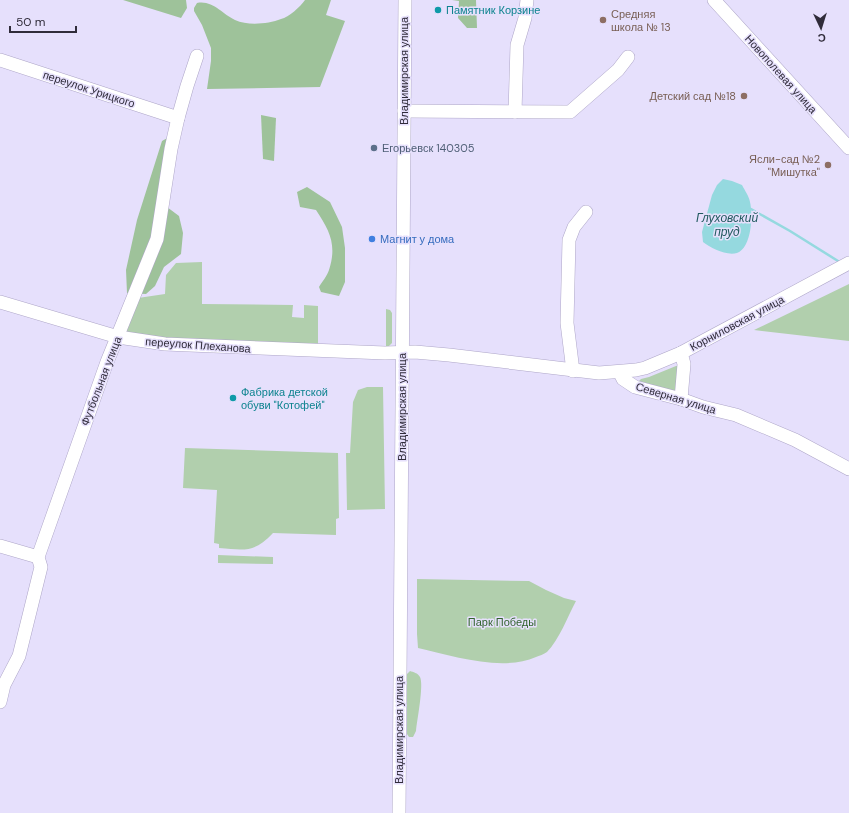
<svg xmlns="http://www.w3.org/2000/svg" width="849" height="813" viewBox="0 0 849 813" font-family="'DM Sans',sans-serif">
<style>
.green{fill:#b1cfad}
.forest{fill:#9ec29a}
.water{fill:#95d9df}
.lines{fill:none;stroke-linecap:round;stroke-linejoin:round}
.stream{stroke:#95d9df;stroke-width:2.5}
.minor-casing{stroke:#aea6c8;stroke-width:14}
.minor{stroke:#fff;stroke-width:13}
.culture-dot{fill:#0f9aa8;stroke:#e6e0fc;stroke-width:1.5}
.education-dot{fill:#8d6e63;stroke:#e6e0fc;stroke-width:1.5}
.service-dot{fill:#5c6f8a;stroke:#e6e0fc;stroke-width:1.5}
.shop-dot{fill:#3f7fe0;stroke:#e6e0fc;stroke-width:1.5}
.labels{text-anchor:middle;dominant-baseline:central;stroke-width:3;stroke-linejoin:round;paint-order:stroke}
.culture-label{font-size:11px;fill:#0d838f;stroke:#e6e0fc;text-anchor:start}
.education-label{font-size:11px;fill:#785e54;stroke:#e6e0fc;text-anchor:end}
.street-label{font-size:11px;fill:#302c3a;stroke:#e6e0fc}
.service-label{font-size:11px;fill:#4e5e75;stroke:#e6e0fc;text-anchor:start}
.shop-label{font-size:11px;fill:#366cbe;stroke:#e6e0fc;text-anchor:start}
.park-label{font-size:11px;fill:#32632e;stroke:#e6e0fc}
.water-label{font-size:12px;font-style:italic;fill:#215a5f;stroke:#e6e0fc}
</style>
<rect width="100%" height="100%" fill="#e6e0fc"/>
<g class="green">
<path d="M 202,262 L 202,304 L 293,305 L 292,317 L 304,318 L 304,305 L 318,306 L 318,347 L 167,340 L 125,334 L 138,298 L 165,294 L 166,275 L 176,263 Z"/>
<path d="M 849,284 L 849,341 L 754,330 Z"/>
<path d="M 386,309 L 390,310 L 392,313 L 392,343 L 386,349 Z"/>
<path d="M 676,366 L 679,366 L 677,389 L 674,391 L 639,381 L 641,379 L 649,377 Z"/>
<path d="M 367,387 L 383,387 L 385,509 L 347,510 L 346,453 L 350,453 L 353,402 L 358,390 Z"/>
<path d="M 185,448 L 338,453 L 339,518 L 336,519 L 336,535 L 273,533 C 254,553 245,550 219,548 L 219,544 L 214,543 L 217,490 L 183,488 Z"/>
<path d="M 218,555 L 273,557 L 273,564 L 218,563 Z"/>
<path d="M 417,579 L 529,581 L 546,590 L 564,598 L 576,601 C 568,616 559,640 547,652 C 544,654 539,656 536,657 C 502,672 453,656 418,648 L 417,634 Z"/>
<path d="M 410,671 C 413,672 418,673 420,677 C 424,685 417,720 416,731 L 413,737 L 409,737 L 407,734 L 407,674 Z"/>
</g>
<g class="forest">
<path d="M 123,0 L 186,0 L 187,8 L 181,18 Z"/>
<path d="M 305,0 L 331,0 L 326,15 L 345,21 L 320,87 L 207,89 L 211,61 L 211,48 L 202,25 L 194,11 L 194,8 L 197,3 C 213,0 222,14 235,20 C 248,26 268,24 281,19 C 289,17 300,7 305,0 Z"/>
<path d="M 452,0 L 476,0 L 477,28 L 467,28 L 458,18 L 459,1 Z"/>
<path d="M 261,115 L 276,118 L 274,161 L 263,159 Z"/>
<path d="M 171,136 L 167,207 L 179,216 L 183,233 L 181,254 L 164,267 L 155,286 L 146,294 L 127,293 L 126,270 L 137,220 L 162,141 Z"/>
<path d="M 307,187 L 330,202 L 342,227 L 345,248 L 345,282 L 339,296 L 321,292 L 319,287 C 322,282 327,276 329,270 C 337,245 330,231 316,210 L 300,207 L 297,192 Z"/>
</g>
<path class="water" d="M 723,179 L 732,181 L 742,185 C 745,191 749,196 750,202 C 753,214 752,248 737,253 C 726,256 711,248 703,242 L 702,232 L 712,195 L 717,185 Z"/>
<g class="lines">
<path class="stream" d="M 751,209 L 790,231 L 838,261"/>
<g class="minor-casing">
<g id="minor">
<path d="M 714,0 L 849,148"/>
<path d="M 0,60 L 178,118"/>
<path d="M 404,111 L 570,112 L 618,70 L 628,57"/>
<path d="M 515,112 L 517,45 L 525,18 L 527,0"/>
<path d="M 0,302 L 118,337 L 165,344 L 385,353 L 415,352 L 449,355 L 599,373 L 636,370 L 645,368 L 681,353 L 849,263"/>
<path d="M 681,353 L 684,364 L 681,399"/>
<path d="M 573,371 L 567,323 L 569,240 L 574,227 L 586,212"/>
<path d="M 620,373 L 623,379 L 635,387 L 681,399 L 703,407 L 736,415 L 795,440 L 849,469"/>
<path d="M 0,546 L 38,557"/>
<path d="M 0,702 L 4,685 L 19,656 L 41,567 L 38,557 L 107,362 L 157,239 L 171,149 L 178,118 L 187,86 L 197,56"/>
<path d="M 399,813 L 405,0"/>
</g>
</g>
<use href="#minor" class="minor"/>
</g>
<g class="culture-dot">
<circle cx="438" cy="10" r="4"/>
<circle cx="233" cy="398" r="4"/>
</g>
<g class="education-dot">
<circle cx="603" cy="20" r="4"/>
<circle cx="744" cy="96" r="4"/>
<circle cx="828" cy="165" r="4"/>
</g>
<circle class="service-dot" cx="374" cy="148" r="4"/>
<circle class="shop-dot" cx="372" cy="239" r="4"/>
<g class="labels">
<g class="culture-label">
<text x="446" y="10">Памятник Корзине</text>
<text x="241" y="392">Фабрика детской<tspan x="241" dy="13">обуви "Котофей"</tspan></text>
</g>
<g class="education-label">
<text x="611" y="14" text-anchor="start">Средняя<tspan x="611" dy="13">школа № 13</tspan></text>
<text x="736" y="96">Детский сад №18</text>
<text x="820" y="159">Ясли-сад №2<tspan x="820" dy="13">"Мишутка"</tspan></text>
</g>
<g class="street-label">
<text transform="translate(404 71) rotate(-90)">Владимирская улица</text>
<text transform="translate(781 74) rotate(48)">Новополевая улица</text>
<text transform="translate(89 89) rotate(18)">переулок Урицкого</text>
<text transform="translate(737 323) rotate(-28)">Корниловская улица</text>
<text transform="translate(198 345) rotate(4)">переулок Плеханова</text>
<text transform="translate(101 381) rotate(-69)">Футбольная улица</text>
<text transform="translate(676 398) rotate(17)">Северная улица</text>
<text transform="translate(402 407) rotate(-90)">Владимирская улица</text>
<text transform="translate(399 730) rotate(-90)">Владимирская улица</text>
</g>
<g class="service-label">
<text x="382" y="148">Егорьевск 140305</text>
</g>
<g class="shop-label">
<text x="380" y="239">Магнит у дома</text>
</g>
<g class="park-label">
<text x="502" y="622">Парк Победы</text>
</g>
<g class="water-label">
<text x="727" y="218">Глуховский<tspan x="727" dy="14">пруд</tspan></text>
</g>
</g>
<g transform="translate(821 28) rotate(176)" stroke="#e6e0fc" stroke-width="3" paint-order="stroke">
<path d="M0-3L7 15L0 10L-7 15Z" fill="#302c3a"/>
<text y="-6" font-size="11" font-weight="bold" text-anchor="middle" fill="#302c3a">С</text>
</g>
<path d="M10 26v6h66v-6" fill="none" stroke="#302c3a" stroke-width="2"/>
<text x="16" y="26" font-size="12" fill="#302c3a" stroke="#e6e0fc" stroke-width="3" paint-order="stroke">50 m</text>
</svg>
